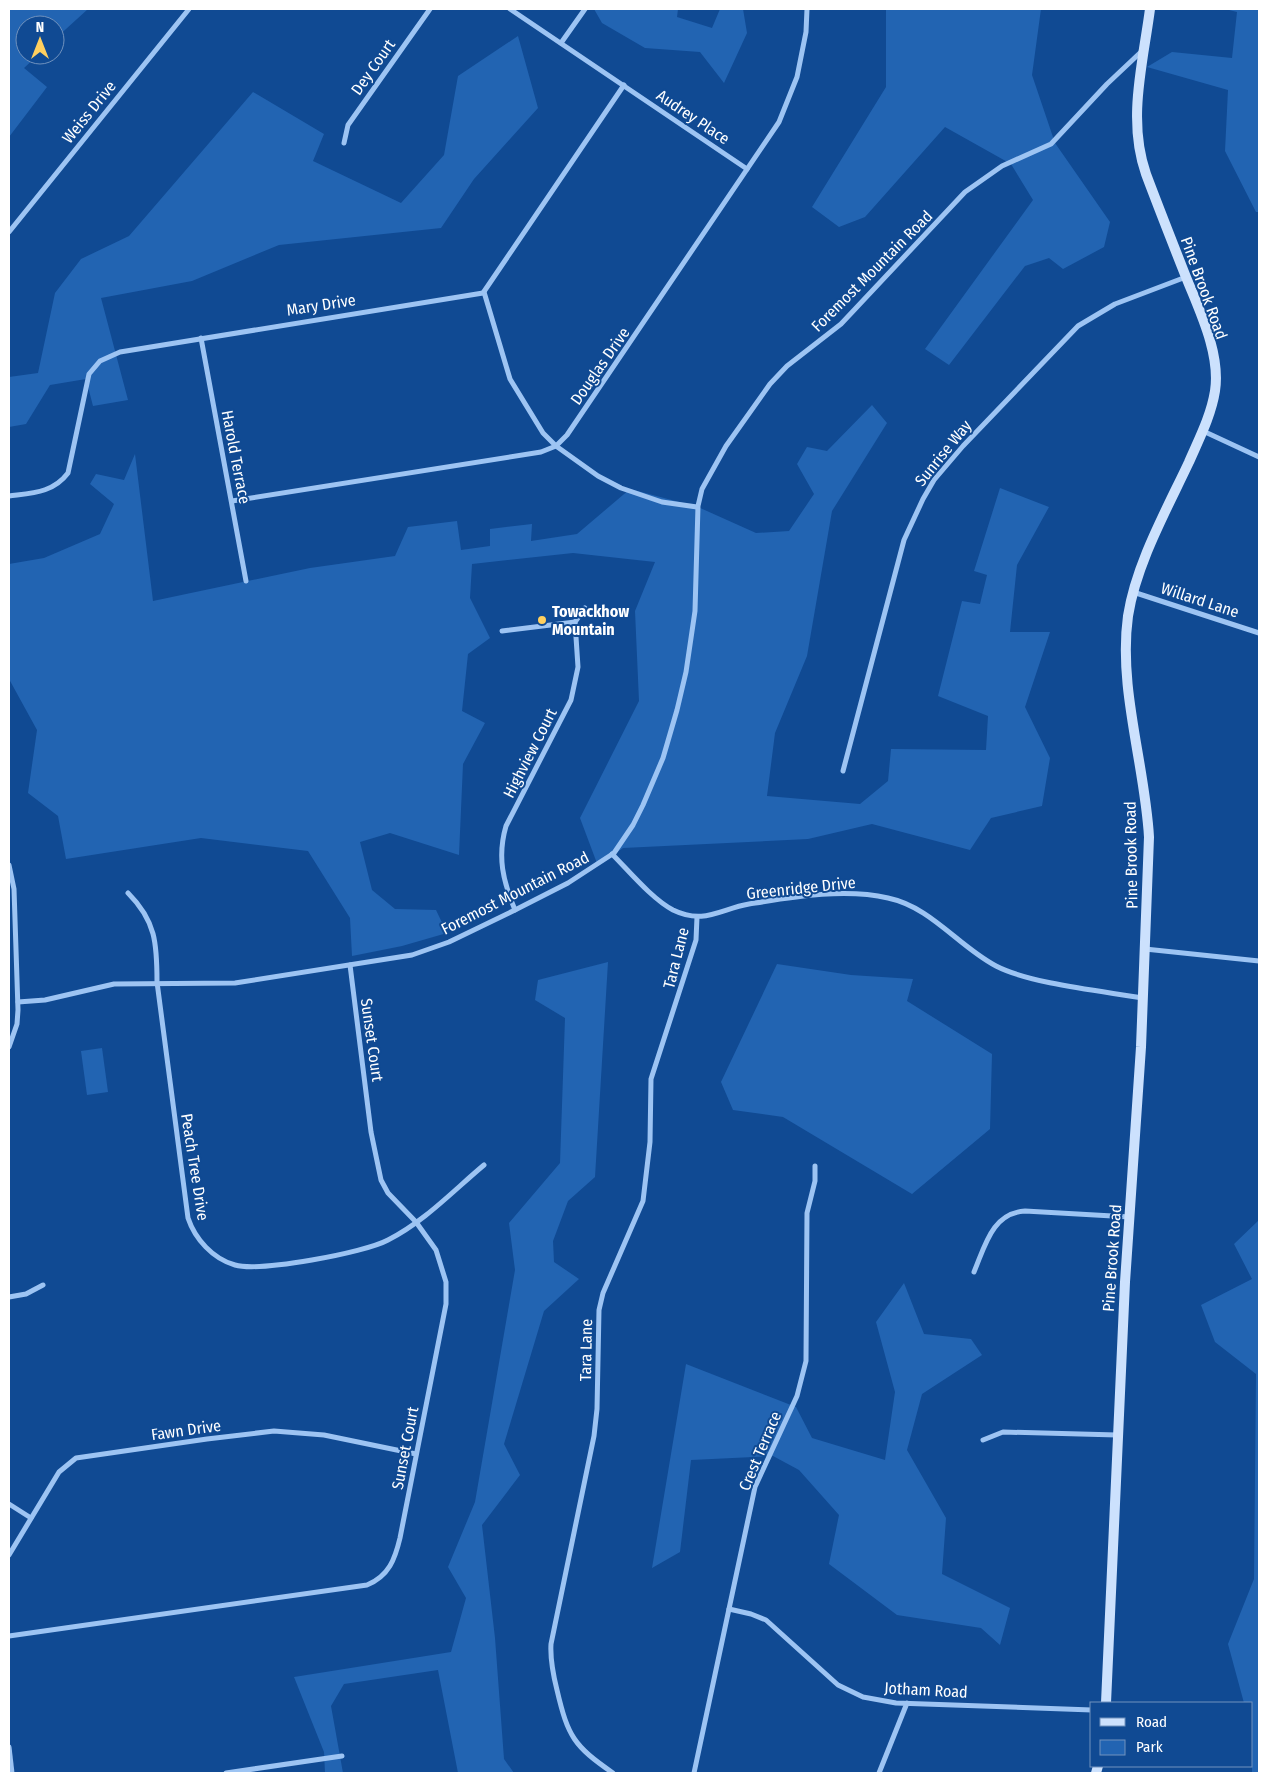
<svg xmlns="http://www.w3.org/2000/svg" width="1268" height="1782" viewBox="0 0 1268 1782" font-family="'Fira Sans Condensed',sans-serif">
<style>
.green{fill:#2264b2}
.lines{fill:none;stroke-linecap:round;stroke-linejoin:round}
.street{stroke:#9dc4f3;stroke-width:5}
.secondary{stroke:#cce1fd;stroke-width:10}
.poi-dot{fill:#ffd05f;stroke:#104a93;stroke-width:2}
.labels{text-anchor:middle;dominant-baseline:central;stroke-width:4;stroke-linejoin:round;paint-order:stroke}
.street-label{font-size:16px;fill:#fff;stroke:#104a93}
.poi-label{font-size:16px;font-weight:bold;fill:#fff;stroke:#104a93;text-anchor:start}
</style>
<rect width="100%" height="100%" fill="#104a93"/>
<g class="green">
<path d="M 9,9 L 88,9 L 55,39 L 55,25 L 25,25 L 25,55 L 38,55 L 24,68 L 47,87 L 9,137 Z"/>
<path d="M 594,9 L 678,9 L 677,17 L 712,28 L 720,9 L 743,9 L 747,33 L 724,83 L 700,52 L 645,48 L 602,23 Z"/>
<path d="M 886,9 L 1041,9 L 1032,75 L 1055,143 L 1110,222 L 1104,247 L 1063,269 L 1049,258 L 1025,266 L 949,365 L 925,349 L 1033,200 L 1011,164 L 945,127 L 865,217 L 839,227 L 812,207 L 886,87 Z"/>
<path d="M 1225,9 L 1259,9 L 1259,212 L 1256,212 L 1225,151 L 1228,90 L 1147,67 L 1172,52 L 1232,58 L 1237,12 Z"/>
<path d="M 518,36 L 538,108 L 474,179 L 441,228 L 279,245 L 192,281 L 101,298 L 128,400 L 93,406 L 86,379 L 50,385 L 26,424 L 9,427 L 9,377 L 38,373 L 55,293 L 81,259 L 129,236 L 253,92 L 324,134 L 313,161 L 401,203 L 444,155 L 458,76 Z"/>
<path d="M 872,405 L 887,423 L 832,511 L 807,656 L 775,733 L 767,796 L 860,804 L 888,781 L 891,749 L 986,750 L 988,716 L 938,696 L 962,601 L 980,604 L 987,575 L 974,571 L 1000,488 L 1049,507 L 1017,565 L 1010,632 L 1050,632 L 1025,707 L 1050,758 L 1042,806 L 991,818 L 970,850 L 872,824 L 808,839 L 623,848 L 598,866 L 580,818 L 639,701 L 635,611 L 655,562 L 573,553 L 472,564 L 470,598 L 490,638 L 468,654 L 462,711 L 485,723 L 463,764 L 459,855 L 390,833 L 360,842 L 372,890 L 395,909 L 436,910 L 447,933 L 402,946 L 352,956 L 350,918 L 308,851 L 201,838 L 66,859 L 58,816 L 28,793 L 37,730 L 9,679 L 9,564 L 44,558 L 100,534 L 114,504 L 90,484 L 96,474 L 124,480 L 135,454 L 153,601 L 310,568 L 395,556 L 408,527 L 457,521 L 461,550 L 490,546 L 490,529 L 532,524 L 531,541 L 577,534 L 630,489 L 698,507 L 756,533 L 789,531 L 814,494 L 797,464 L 807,447 L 827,451 Z"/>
<path d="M 608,962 L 595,1177 L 568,1201 L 553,1241 L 554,1262 L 579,1279 L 544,1311 L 504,1444 L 520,1475 L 482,1525 L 495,1638 L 504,1759 L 514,1773 L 458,1773 L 438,1670 L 344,1684 L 331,1706 L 343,1773 L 325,1773 L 324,1752 L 294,1677 L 451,1652 L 466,1598 L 448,1567 L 475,1502 L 515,1270 L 509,1223 L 560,1163 L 565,1018 L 535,1000 L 538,980 Z"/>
<path d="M 777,964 L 851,975 L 913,979 L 907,1001 L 992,1054 L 990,1129 L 912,1194 L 783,1117 L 733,1110 L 721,1082 Z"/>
<path d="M 102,1048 L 108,1092 L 87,1095 L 81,1051 Z"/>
<path d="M 1259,1220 L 1259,1773 L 1252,1773 L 1252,1703 L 1244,1703 L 1228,1644 L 1254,1579 L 1256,1374 L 1215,1342 L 1201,1305 L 1252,1279 L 1234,1244 Z"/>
<path d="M 904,1283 L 924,1334 L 971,1339 L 982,1355 L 922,1394 L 907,1450 L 946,1518 L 942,1574 L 1010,1608 L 1000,1645 L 981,1628 L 897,1615 L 829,1564 L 839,1515 L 799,1470 L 773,1456 L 691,1460 L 680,1552 L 652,1568 L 686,1364 L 796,1407 L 812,1438 L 885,1460 L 895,1392 L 876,1322 Z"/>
</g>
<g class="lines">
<g class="street">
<path d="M 510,9 L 747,169"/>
<path d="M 561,43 L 585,9"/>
<path d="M 344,143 L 348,125 L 430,9"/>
<path d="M 9,232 L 189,9"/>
<path d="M 484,292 L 510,379 L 543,433 L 556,446 L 598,476 L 621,488 L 662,502 L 697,507"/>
<path d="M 201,338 L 246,581"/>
<path d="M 1203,431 L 1259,457"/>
<path d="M 9,496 C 32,493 53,493 68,473 L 89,374 L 100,361 L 120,352 L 483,293 L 624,85"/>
<path d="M 232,501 L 541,452 L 556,446 L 567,435 L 779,122 L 797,77 L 806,32 L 807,9"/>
<path d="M 1133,592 L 1259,633"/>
<path d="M 502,631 L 575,622"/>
<path d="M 843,771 L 904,540 L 923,499 L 934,480 L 963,446 L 1078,326 L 1115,304 L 1186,277"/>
<path d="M 612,854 C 629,871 652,899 673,910 C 704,925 720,909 749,904 C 793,897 844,888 888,898 C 931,907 958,946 996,966 C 1031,984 1102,991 1143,998"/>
<path d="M 9,865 L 14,889 L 18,1010 L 17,1024 L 9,1047"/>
<path d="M 128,893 C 156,921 157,944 157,982 L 188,1218 C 195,1239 213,1259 235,1265 C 260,1272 364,1253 388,1240 C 424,1222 454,1190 484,1165"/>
<path d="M 515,910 C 503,881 497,857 506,826 L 571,700 L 578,667 L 575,622 L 585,608"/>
<path d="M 1145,949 L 1259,961"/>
<path d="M 18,1002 L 45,1000 L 114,984 L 235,983 L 412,955 L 449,942 L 515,910 L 568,883 L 614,853 L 633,825 L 643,805 L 663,758 L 677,710 L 686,672 L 695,611 L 698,506 L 702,489 L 726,446 L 770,384 L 787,366 L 841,324 L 965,192 L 1002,166 L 1051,144 L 1107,84 L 1142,51"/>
<path d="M 974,1272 C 985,1246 992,1213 1025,1211 L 1130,1217"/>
<path d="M 9,1297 L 26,1294 L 43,1285"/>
<path d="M 983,1440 L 1003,1432 L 1117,1435"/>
<path d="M 9,1504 L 31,1518"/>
<path d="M 9,1555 L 59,1472 L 76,1458 L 207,1439 L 274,1431 L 324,1435 L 416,1454"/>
<path d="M 729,1609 L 751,1614 L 766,1620 L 838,1685 L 863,1697 L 896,1703 L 1092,1710"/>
<path d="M 9,1636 L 367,1585 C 389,1576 395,1559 400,1538 L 446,1304 L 446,1282 L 436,1250 L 416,1222 L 388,1193 L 381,1180 L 371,1132 L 350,965"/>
<path d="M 9,1747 L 12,1773"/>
<path d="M 226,1773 L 342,1756"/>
<path d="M 613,1773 C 574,1746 568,1737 557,1690 C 553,1674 550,1660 551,1644 L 594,1436 L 597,1409 L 599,1310 L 603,1293 L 643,1201 L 650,1142 L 651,1079 L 696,940 L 697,917"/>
<path d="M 694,1773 L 755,1487 L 797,1396 L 806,1361 L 807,1213 L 815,1181 L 815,1166"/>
<path d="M 879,1773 L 907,1703"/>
</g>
<g class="secondary">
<path d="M 1106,1703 L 1125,1282 L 1141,1047 L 1149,837 C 1145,765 1118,688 1128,616 C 1136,564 1167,509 1189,462 C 1199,439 1211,416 1215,391 C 1221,352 1198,308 1184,272 C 1171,239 1158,206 1146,174 C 1127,120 1143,63 1150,9"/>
<path d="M 1096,1773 L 1098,1766"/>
</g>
</g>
<circle class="poi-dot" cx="542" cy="620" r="5"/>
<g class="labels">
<g class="street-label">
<text transform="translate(373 67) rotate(-55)">Dey Court</text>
<text transform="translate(89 112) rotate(-51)">Weiss Drive</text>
<text transform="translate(693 117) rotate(34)">Audrey Place</text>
<text transform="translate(872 271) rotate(-45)">Foremost Mountain Road</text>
<text transform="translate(1204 288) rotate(70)">Pine Brook Road</text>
<text transform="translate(321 305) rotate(-9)">Mary Drive</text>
<text transform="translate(600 366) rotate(-55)">Douglas Drive</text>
<text transform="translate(943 453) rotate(-51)">Sunrise Way</text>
<text transform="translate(236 457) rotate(79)">Harold Terrace</text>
<text transform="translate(1200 600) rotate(18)">Willard Lane</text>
<text transform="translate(530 753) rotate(-63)">Highview Court</text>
<text transform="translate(1131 855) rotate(-91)">Pine Brook Road</text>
<text transform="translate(801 888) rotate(-6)">Greenridge Drive</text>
<text transform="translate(515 893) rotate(-27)">Foremost Mountain Road</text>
<text transform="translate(676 958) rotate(-76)">Tara Lane</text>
<text transform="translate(372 1040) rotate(82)">Sunset Court</text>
<text transform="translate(195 1167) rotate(81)">Peach Tree Drive</text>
<text transform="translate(1112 1258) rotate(-86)">Pine Brook Road</text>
<text transform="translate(586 1350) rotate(-89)">Tara Lane</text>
<text transform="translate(186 1430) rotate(-8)">Fawn Drive</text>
<text transform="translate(405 1448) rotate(-79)">Sunset Court</text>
<text transform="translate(760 1451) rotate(-67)">Crest Terrace</text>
<text transform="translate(926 1690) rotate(3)">Jotham Road</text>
</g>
<g class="poi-label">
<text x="552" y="611">Towackhow<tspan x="552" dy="18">Mountain</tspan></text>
</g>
</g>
<rect width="1268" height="1782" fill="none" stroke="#ffffff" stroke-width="20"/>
<rect x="1090" y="1702" width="162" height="65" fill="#104a93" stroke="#7092be"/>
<rect x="1100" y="1718" width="25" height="8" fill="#cce1fd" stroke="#7092be"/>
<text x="1136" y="1727" font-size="15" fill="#ffffff">Road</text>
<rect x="1100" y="1740" width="25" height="15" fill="#2264b2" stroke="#7092be"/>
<text x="1136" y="1752" font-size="15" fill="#ffffff">Park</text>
<g transform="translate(40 40)"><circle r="24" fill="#104a93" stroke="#7092be"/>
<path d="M0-4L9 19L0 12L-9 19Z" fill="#ffd05f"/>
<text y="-8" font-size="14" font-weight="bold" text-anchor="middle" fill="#ffffff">N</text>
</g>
</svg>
